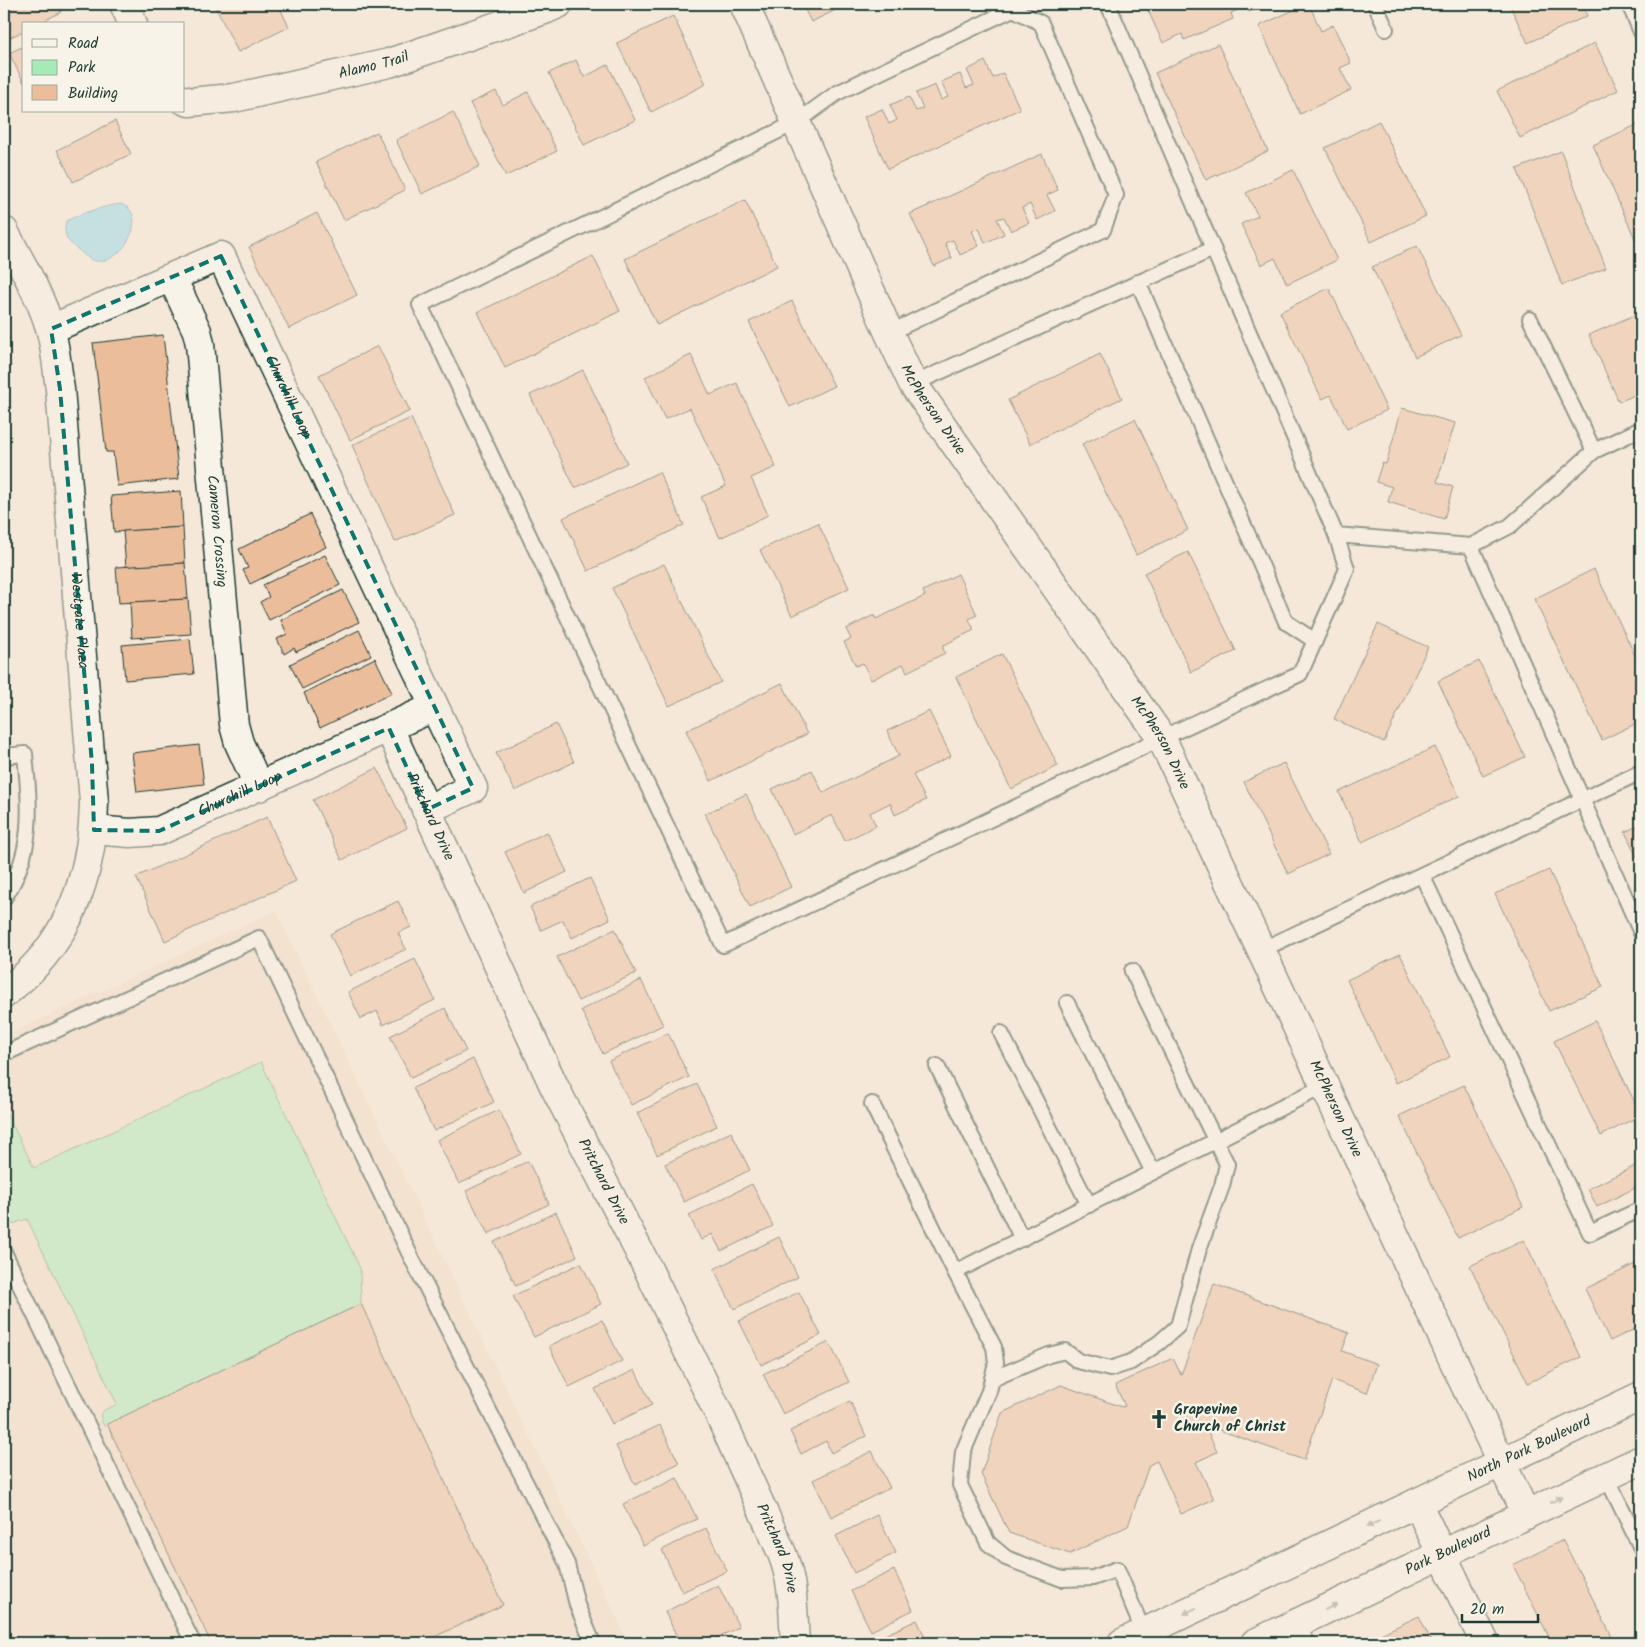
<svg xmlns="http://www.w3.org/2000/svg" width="1645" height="1647" viewBox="0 0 1645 1647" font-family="Kalam,sans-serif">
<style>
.built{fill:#f2dbc6}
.green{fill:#a5ebb7;stroke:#629476}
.water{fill:#8dd7ee;stroke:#6199a4}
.building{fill:#ebbd9b;stroke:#1f3d34}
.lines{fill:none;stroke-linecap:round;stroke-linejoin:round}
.service-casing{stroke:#1f3d34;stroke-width:18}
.minor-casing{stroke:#1f3d34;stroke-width:31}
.secondary-casing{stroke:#1f3d34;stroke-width:31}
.service{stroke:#f7f3e8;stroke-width:14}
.minor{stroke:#f7f3e8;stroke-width:28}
.secondary{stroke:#f7f3e8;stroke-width:28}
.oneway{fill:#8b988e}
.marked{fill:none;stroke:#0f766e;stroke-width:4;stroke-dasharray:10 6;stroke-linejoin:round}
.labels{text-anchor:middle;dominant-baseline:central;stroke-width:5;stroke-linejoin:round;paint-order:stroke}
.street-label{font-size:15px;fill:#1f3d34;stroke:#f7f3e8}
.poi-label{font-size:15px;font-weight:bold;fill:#1f3d34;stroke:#f7f3e8;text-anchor:start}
</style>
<rect width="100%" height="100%" fill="#f5e8d9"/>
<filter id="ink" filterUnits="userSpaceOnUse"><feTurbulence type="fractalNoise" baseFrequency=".02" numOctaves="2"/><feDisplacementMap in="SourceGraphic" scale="10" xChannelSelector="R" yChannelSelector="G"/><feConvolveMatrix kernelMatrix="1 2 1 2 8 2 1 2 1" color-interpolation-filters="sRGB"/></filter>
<g filter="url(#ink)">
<path class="built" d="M 276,910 L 629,1643 L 4,1643 L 4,1036 Z"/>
<path class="green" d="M 261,1062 L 360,1268 L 361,1304 L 104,1426 C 95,1410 105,1411 117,1404 L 27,1219 L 13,1224 L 6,1223 L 4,1218 L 4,1108 L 34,1168 Z"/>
<path class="water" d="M 120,204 C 153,212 120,271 92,260 C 86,257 81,252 76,248 C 66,240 63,234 66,221 C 80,214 104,206 120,204 Z"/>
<g class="building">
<path d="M 4,4 L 57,4 L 61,12 L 38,24 L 24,24 L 24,31 L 4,40 Z"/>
<path d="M 214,4 L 278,4 L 289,27 L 238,52 Z"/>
<path d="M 802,4 L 848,4 L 811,22 Z"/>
<path d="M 1145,4 L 1266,4 L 1249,12 L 1246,6 L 1231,13 L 1233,19 L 1184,40 L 1182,34 L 1163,43 Z"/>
<path d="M 1307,4 L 1309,4 L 1321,31 L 1333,25 L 1351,63 L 1340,68 L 1351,90 L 1300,114 L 1259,26 Z"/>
<path d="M 1509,4 L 1582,4 L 1587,16 L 1528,43 Z"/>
<path d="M 673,16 L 706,84 L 651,112 L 617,43 Z"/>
<path d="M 1595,43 L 1618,90 L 1520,138 L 1497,91 Z"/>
<path d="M 1218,44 L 1268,151 L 1206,180 L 1155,73 Z"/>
<path d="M 24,46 L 24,83 L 9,53 Z"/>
<path d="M 576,60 L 584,77 L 608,65 L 635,120 L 584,145 L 549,73 Z"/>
<path d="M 985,61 L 993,78 L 1003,73 L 1020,109 L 888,169 L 864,117 L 882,109 L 889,124 L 897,120 L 890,105 L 909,97 L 916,111 L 923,109 L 916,93 L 935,85 L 941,100 L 948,97 L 941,82 L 960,74 L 966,88 L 974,85 L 967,70 Z"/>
<path d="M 496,91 L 503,105 L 528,92 L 557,151 L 506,176 L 470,103 Z"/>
<path d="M 453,112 L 480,166 L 422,194 L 396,140 Z"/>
<path d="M 115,121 L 131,154 L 73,182 L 57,150 Z"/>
<path d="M 1379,121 L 1426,216 L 1371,242 L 1325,148 Z"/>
<path d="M 1641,123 L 1641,252 L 1593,145 Z"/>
<path d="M 377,132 L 405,190 L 344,220 L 316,162 Z"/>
<path d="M 1561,151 L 1606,268 L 1562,285 L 1517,169 Z"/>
<path d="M 1042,154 L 1058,190 L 1047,195 L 1055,211 L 1037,220 L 1030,204 L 1022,208 L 1029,223 L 1011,231 L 1004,217 L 997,219 L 1004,234 L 985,243 L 979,228 L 972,231 L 979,246 L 960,255 L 953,240 L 945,243 L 952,258 L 934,266 L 910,214 Z"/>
<path d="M 1293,170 L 1337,260 L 1287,284 L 1275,258 L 1261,265 L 1241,224 L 1258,216 L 1246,193 Z"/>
<path d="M 745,200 L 777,266 L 657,325 L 625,259 Z"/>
<path d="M 317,213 L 357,295 L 289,329 L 249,247 Z"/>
<path d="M 1417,246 L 1461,335 L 1415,357 L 1372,267 Z"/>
<path d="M 593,256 L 620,311 L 505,368 L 478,312 Z"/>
<path d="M 1329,288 L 1387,410 L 1347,429 L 1331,395 L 1322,399 L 1280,312 Z"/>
<path d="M 792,301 L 834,386 L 790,407 L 749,322 Z"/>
<path d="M 1641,312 L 1641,392 L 1619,402 L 1589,335 Z"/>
<path d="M 163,335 L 179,479 L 117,486 L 113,452 L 106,452 L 93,343 Z"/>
<path d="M 378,346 L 410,411 L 350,440 L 319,375 Z"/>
<path d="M 1100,354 L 1122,398 L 1030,444 L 1008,400 Z"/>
<path d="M 691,355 L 710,395 L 737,383 L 776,467 L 751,478 L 768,515 L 720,538 L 701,497 L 726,486 L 690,408 L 665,419 L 645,377 Z"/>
<path d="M 583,370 L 627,463 L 575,488 L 530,395 Z"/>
<path d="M 1402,408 L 1455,423 L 1437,482 L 1453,487 L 1444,519 L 1388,502 L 1392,487 L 1376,482 L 1382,463 L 1386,464 Z"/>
<path d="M 411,418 L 455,515 L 395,542 L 352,445 Z"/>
<path d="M 1135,419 L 1188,530 L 1136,555 L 1082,444 Z"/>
<path d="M 659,472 L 684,525 L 588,571 L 563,518 Z"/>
<path d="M 181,491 L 183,527 L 114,532 L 111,496 Z"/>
<path d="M 310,514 L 326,547 L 250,584 L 243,570 L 248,568 L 239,549 Z"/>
<path d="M 818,523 L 849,588 L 792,616 L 760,550 Z"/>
<path d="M 183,527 L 185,563 L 126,567 L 123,531 Z"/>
<path d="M 1188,552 L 1236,651 L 1191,672 L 1144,573 Z"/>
<path d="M 325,555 L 340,585 L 269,620 L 260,602 L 269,597 L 263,585 Z"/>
<path d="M 185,563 L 188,599 L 119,603 L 116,567 Z"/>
<path d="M 664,564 L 721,682 L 669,706 L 612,588 Z"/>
<path d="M 1594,569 L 1641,668 L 1641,721 L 1602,740 L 1534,599 Z"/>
<path d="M 958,574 L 977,615 L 969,619 L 974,630 L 942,646 L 945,653 L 907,672 L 903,664 L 871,680 L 863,663 L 856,666 L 844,642 L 851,639 L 846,629 L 874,615 L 876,619 L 925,596 L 923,591 Z"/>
<path d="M 343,590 L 359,622 L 296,652 L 294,648 L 284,654 L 277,639 L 287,634 L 281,620 Z"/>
<path d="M 188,599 L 191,634 L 132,638 L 130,602 Z"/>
<path d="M 1378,624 L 1428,647 L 1384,742 L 1334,719 Z"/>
<path d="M 359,630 L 371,655 L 302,689 L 290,664 Z"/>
<path d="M 190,639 L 194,674 L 125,680 L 122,645 Z"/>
<path d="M 1002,654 L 1058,766 L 1011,789 L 956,677 Z"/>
<path d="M 375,658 L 392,693 L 320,728 L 304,693 Z"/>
<path d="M 1479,661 L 1525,757 L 1483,776 L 1438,681 Z"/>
<path d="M 782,683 L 807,734 L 711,781 L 686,731 Z"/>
<path d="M 929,711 L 951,756 L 913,775 L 926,800 L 895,815 L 890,803 L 870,813 L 876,826 L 845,841 L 832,815 L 793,834 L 772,789 L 812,770 L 823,793 L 899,756 L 887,731 Z"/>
<path d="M 556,724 L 574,762 L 515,791 L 496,753 Z"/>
<path d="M 199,745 L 204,784 L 137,792 L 132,753 Z"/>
<path d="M 1435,747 L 1459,796 L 1362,842 L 1339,792 Z"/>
<path d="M 1284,763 L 1329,854 L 1288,874 L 1244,782 Z"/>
<path d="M 377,768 L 407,828 L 342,860 L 313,800 Z"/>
<path d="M 746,794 L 791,887 L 750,907 L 705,814 Z"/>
<path d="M 267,817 L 296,881 L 165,941 L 136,877 Z"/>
<path d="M 1641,824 L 1641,865 L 1625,832 Z"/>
<path d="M 547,832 L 567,872 L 524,893 L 505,852 Z"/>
<path d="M 1549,870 L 1603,987 L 1549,1011 L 1495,894 Z"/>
<path d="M 590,878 L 610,919 L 572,938 L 563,920 L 541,930 L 530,907 Z"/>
<path d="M 398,901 L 411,927 L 398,933 L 406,949 L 350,976 L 330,934 Z"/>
<path d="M 615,929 L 636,973 L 578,1001 L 557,957 Z"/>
<path d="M 1400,954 L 1450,1057 L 1396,1083 L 1347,980 Z"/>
<path d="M 415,959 L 435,1000 L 383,1025 L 377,1011 L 361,1019 L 348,992 Z"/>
<path d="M 641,980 L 663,1025 L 603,1054 L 581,1010 Z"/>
<path d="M 445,1008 L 466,1051 L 411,1078 L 390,1036 Z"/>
<path d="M 1595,1021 L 1641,1115 L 1601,1136 L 1554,1041 Z"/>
<path d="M 668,1033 L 689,1077 L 631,1105 L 609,1061 Z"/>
<path d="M 473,1059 L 494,1102 L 434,1131 L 413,1088 Z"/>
<path d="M 697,1084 L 717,1126 L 657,1155 L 637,1113 Z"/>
<path d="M 1464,1085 L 1523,1207 L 1458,1238 L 1399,1116 Z"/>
<path d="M 499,1110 L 521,1154 L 459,1184 L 437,1140 Z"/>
<path d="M 731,1132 L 750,1170 L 684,1202 L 665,1164 Z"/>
<path d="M 528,1161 L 549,1204 L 488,1234 L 466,1191 Z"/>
<path d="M 1641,1163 L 1641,1185 L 1597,1207 L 1588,1189 Z"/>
<path d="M 752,1184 L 773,1226 L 721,1251 L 712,1234 L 701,1240 L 689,1215 Z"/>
<path d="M 556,1212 L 577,1256 L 516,1286 L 494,1242 Z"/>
<path d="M 779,1237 L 798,1277 L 734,1309 L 714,1269 Z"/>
<path d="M 1524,1240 L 1581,1357 L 1528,1383 L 1470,1266 Z"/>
<path d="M 1641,1261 L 1641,1326 L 1610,1341 L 1585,1289 Z"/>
<path d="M 581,1263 L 601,1304 L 534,1337 L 513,1296 Z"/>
<path d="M 1214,1284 L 1349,1333 L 1342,1351 L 1377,1364 L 1367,1393 L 1332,1380 L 1304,1460 L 1205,1425 L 1217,1452 L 1196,1462 L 1214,1499 L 1181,1514 L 1157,1461 L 1149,1465 L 1128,1526 L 1070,1554 L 1009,1533 L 981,1474 L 1002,1413 L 1061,1385 L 1122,1407 L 1125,1406 L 1115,1385 L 1173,1358 L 1181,1375 Z"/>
<path d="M 799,1292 L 821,1335 L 761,1365 L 739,1321 Z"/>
<path d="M 361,1304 L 503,1605 L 421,1643 L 211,1643 L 107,1424 Z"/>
<path d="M 602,1320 L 622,1361 L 569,1387 L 549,1346 Z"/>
<path d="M 829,1342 L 849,1382 L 783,1414 L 763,1374 Z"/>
<path d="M 635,1370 L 652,1405 L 612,1424 L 595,1389 Z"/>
<path d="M 850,1401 L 866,1436 L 831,1453 L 826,1441 L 801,1454 L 790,1431 Z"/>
<path d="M 660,1425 L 679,1463 L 635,1485 L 616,1446 Z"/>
<path d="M 872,1451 L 890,1488 L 831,1517 L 813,1480 Z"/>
<path d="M 677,1478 L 697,1519 L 643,1546 L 623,1504 Z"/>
<path d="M 877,1515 L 896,1553 L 854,1573 L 836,1536 Z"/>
<path d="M 706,1528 L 727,1571 L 682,1592 L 662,1550 Z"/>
<path d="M 1563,1540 L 1615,1643 L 1552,1643 L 1513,1565 Z"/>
<path d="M 894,1570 L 913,1610 L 871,1631 L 851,1591 Z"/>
<path d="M 718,1585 L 739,1627 L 706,1643 L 680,1643 L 665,1612 Z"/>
<path d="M 1419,1616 L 1432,1643 L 1372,1643 L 1370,1639 Z"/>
<path d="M 917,1620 L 928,1643 L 868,1643 Z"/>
</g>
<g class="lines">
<g class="service-casing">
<g id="service">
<path d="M 1375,4 L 1386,29"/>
<path d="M 1629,4 L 1641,32"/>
<path d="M 1138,282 L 1286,622 L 1315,641"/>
<path d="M 1530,319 L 1594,451"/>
<path d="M 889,333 L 1103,230 L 1116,195 L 1041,23 L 1013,9 L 837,93 L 797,122 L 420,305 L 723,945 C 916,856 1107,762 1300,674 L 1347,569 L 1336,535 L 1108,4"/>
<path d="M 913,384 L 1213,249"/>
<path d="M 1336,535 L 1471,546 L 1510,526 L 1594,451 L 1641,429"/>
<path d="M 1471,546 L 1641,933"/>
<path d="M 4,756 L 25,754 C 30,806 35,852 4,898"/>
<path d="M 1422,875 L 1590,1233 L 1641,1209"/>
<path d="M 1261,950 L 1641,772"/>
<path d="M 1067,1003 L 1153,1172"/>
<path d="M 1001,1033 L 1089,1205"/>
<path d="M 4,1054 L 259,938 L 412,1259 L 567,1564 L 577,1605 L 593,1643"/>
<path d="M 937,1066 L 1022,1239"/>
<path d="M 872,1104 L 955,1272"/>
<path d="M 4,1252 L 193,1643"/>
<path d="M 992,1379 L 1049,1355 L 1065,1351 L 1078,1361 L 1110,1369 L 1131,1362 L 1160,1342 L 1178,1326 L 1199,1249 L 1222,1186 L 1227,1164 L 1132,971"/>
<path d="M 1606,1476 L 1641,1548"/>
<path d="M 1298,1623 L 1307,1643"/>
<path d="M 1144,1633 L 1117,1569 L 1093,1578 L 1062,1579 L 1006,1558 L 988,1543 L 960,1485 L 963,1452 L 989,1391 L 996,1363 L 994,1347 L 955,1272 L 1324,1086"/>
</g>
</g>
<g class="minor-casing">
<g id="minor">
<path d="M 124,4 L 133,24"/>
<path id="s1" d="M 744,4 L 889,333 L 913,384 L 1161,737 L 1526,1515"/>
<path id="s2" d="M 184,100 L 189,102 L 234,98 L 389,63 L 547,9 L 558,4"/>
<path id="s3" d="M 4,231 C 20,262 40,294 50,328 C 56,348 57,369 60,389 L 94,802 C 93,864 75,926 30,971 C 22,979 12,987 4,994"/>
<path id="s4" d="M 172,278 L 197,331 L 200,344 L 234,725 L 239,743 L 259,787"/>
<path id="s5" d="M 51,329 L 221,256 L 473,788 L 426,810"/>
<path id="s6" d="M 389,728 L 554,1086 L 642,1257 L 719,1414 L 781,1551 C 794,1582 793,1610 795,1643"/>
<path id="s7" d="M 94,830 L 130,833 L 159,831 L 434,707"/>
<path d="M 1417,1503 L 1485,1643"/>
</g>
</g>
<g class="secondary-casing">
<g id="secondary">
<path id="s8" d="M 1122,1643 L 1641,1396"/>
<path id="s9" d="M 1255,1643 L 1641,1460"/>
</g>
</g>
<use href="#service" class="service"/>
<use href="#minor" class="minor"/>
<use href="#secondary" class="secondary"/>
</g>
<defs><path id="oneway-solid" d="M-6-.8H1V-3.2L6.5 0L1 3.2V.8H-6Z" transform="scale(1.25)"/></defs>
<g class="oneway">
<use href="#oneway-solid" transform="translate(1556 1500) rotate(-26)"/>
<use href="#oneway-solid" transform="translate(1373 1524) rotate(155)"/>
<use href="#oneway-solid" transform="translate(1331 1607) rotate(-25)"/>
<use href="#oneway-solid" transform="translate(1190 1611) rotate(154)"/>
</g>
</g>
<path d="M0 0H1645V1647H0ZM 221,256 L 473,788 L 426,810 L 389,728 L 159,831 L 94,830 L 92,764 L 60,389 L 51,329 Z" fill="#f5e8d9" fill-opacity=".55" fill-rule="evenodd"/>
<path class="marked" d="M 221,256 L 473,788 L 426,810 L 389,728 L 159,831 L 94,830 L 92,764 L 60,389 L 51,329 Z"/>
<defs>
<g id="church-bare" transform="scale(1.5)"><path d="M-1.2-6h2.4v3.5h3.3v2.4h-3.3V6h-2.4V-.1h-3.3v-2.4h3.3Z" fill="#1f3d34" stroke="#f7f3e8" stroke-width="2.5" paint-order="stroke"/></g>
</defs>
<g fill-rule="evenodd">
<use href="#church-bare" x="1159" y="1419"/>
</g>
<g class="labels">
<g class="street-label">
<text stroke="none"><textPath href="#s2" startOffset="194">Alamo Trail</textPath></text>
<text stroke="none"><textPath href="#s5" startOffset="341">Churchill Loop</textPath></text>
<text stroke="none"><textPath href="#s1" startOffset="448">McPherson Drive</textPath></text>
<text stroke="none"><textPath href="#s4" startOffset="260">Cameron Crossing</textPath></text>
<text stroke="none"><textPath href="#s3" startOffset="402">Westgate Plaza</textPath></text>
<text stroke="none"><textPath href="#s1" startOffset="852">McPherson Drive</textPath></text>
<text stroke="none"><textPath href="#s7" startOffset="154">Churchill Loop</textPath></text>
<text stroke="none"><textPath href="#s6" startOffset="98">Pritchard Drive</textPath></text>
<text stroke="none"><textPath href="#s1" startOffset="1258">McPherson Drive</textPath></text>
<text stroke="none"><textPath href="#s6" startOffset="502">Pritchard Drive</textPath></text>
<text stroke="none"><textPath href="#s8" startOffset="451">North Park Boulevard</textPath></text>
<text stroke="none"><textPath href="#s6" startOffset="908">Pritchard Drive</textPath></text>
<text stroke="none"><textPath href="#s9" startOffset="214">Park Boulevard</textPath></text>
</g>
<g class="poi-label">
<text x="1174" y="1410">Grapevine<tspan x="1174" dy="17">Church of Christ</tspan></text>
</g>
</g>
<rect width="1645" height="1647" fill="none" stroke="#f7f3e8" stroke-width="20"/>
<rect x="10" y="10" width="1625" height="1627" fill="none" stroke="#1f3d34" stroke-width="2" filter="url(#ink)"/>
<rect x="22" y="22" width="162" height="90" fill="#f7f3e8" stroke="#a1aaa0"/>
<rect x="32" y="39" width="25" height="8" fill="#f7f3e8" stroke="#a1aaa0"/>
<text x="68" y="48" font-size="15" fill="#1f3d34">Road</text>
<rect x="32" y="60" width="25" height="15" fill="#a5ebb7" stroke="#a1aaa0"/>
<text x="68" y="72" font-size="15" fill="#1f3d34">Park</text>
<rect x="32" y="85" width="25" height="15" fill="#ebbd9b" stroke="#a1aaa0"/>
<text x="68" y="98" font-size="15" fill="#1f3d34">Building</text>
<path d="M1462 1614v8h76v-8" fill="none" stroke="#1f3d34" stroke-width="2.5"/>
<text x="1470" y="1614" font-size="15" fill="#1f3d34" stroke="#f7f3e8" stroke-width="4" paint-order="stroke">20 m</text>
</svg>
